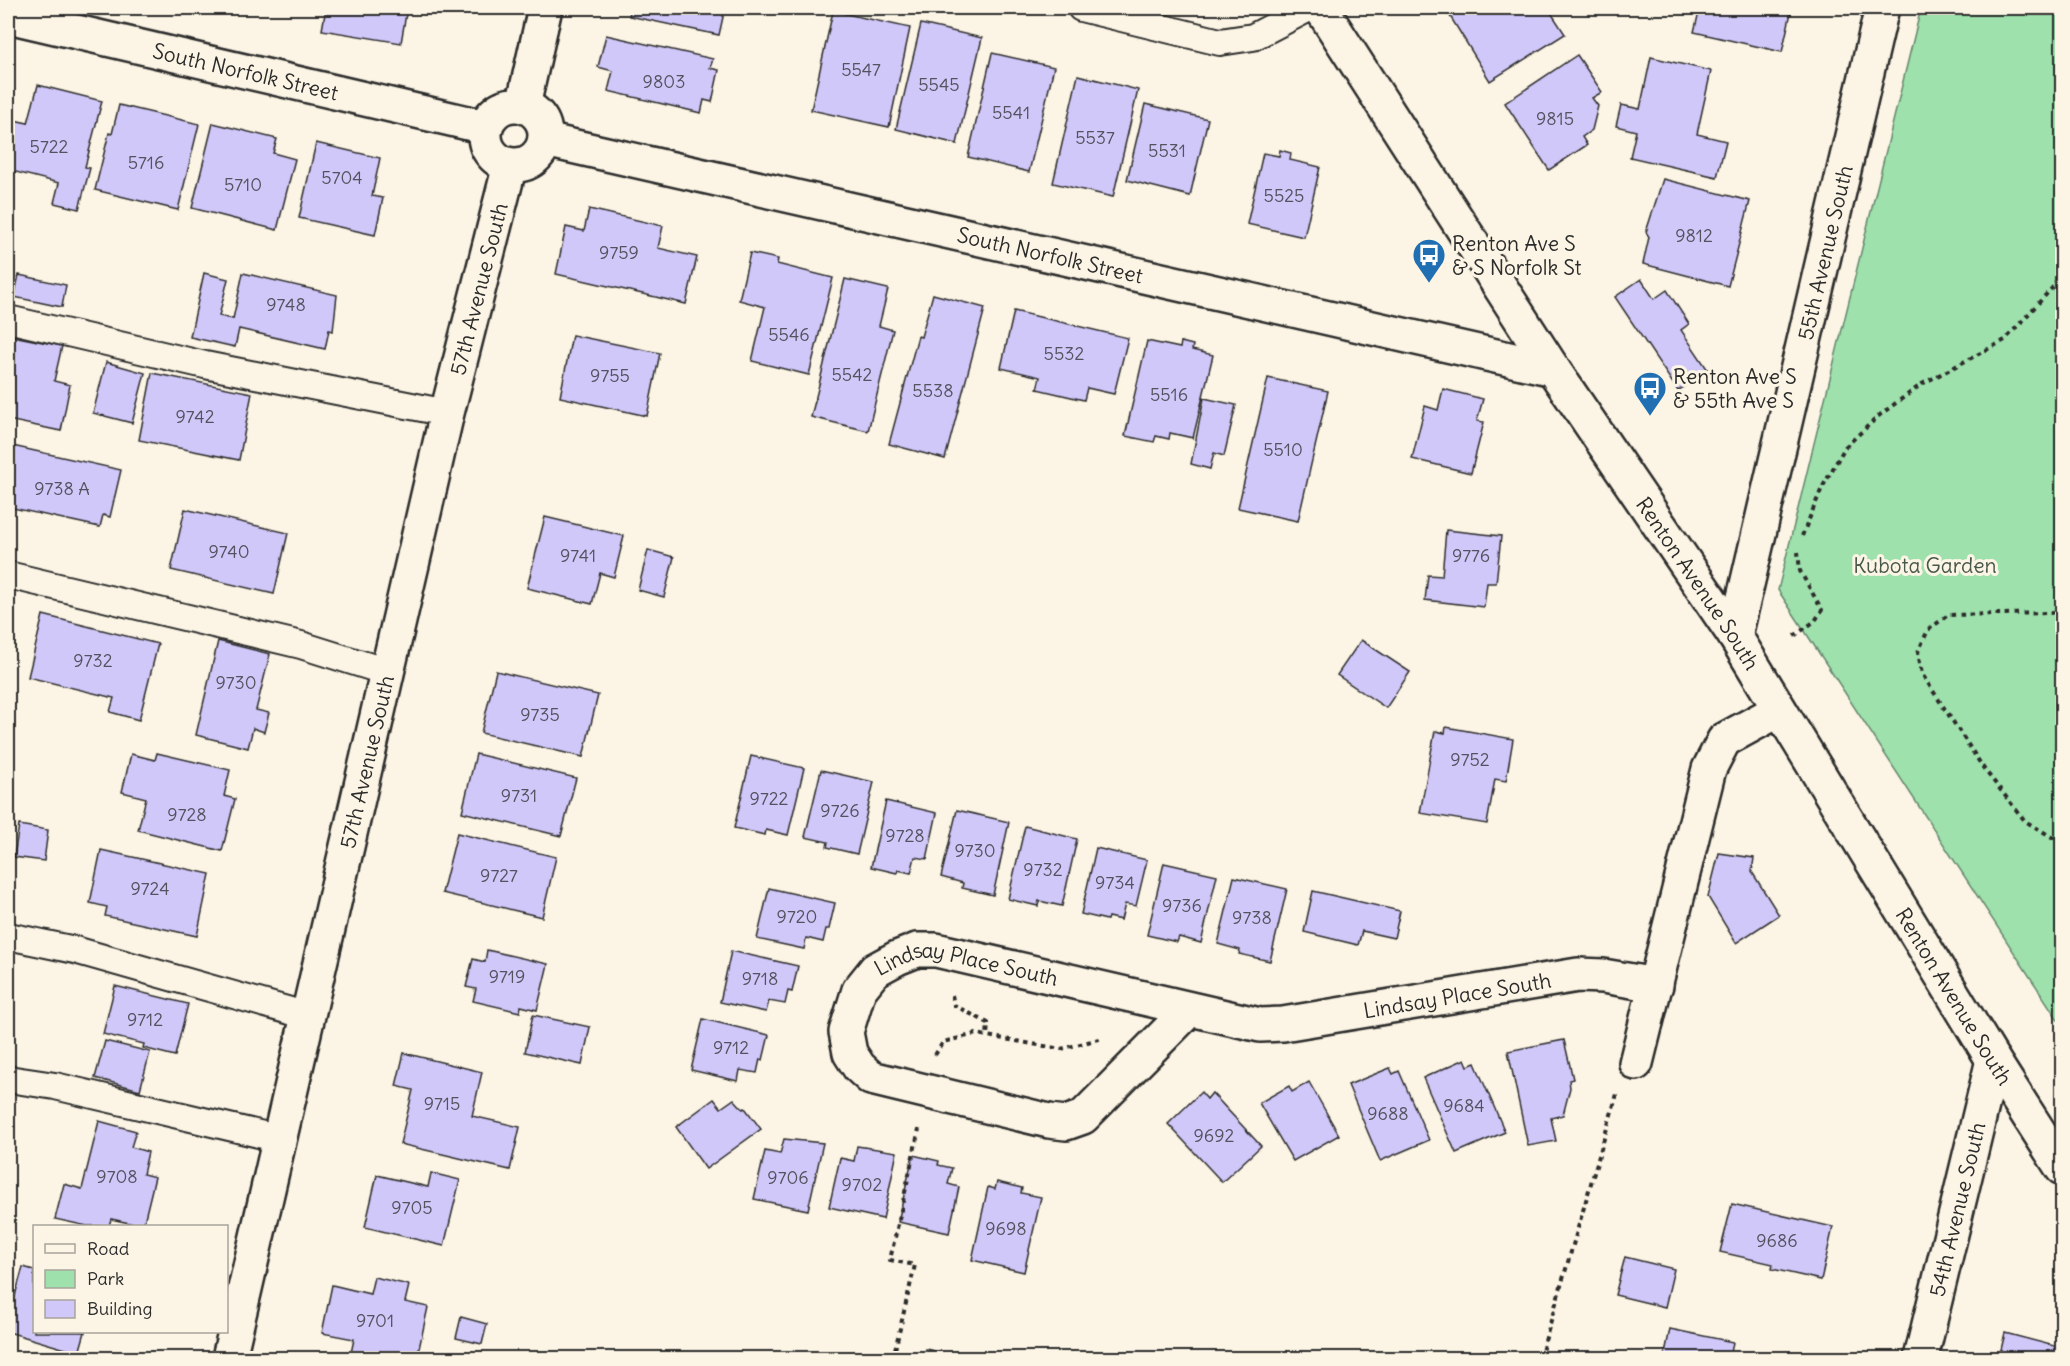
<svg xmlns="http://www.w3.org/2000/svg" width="2070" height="1366" viewBox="0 0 2070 1366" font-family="Delius,sans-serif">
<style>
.green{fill:#9ee1ac;stroke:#64866c;stroke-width:1.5}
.building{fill:#d1c8fa;stroke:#2b2b2b;stroke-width:1.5}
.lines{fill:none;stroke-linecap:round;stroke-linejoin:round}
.lane-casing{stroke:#2b2b2b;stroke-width:30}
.street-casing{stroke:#2b2b2b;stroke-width:38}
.secondary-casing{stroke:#2b2b2b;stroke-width:38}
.path{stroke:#2b2b2b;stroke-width:4;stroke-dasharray:4.5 4.5;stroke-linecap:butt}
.lane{stroke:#fcf5e5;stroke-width:26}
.street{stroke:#fcf5e5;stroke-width:33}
.secondary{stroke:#fcf5e5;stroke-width:33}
.labels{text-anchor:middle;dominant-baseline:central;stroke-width:6;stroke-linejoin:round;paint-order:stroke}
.number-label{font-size:18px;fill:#54525f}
.street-label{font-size:21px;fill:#2b2b2b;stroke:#fcf5e5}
.poi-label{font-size:21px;fill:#2b2b2b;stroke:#fcf5e5;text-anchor:start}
.park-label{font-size:21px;fill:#48584b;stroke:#fcf5e5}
</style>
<rect width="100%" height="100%" fill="#fcf5e5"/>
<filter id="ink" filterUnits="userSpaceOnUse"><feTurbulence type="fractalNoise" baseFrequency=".0167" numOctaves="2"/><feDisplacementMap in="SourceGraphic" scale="12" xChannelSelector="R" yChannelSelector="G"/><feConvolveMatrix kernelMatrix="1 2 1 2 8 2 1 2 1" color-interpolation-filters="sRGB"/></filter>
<g filter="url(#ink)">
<path class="green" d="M 1921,8 L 2062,8 L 2062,1026 L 1778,590 Z"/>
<g class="building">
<path d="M 326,8 L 407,8 L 401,43 L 322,30 Z"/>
<path d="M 631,8 L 725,8 L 719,35 L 629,16 Z"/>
<path d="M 1445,8 L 1548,8 L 1565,34 L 1490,81 Z"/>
<path d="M 1700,8 L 1792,8 L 1782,52 L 1694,32 Z"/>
<path d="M 833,11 L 910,28 L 889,127 L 811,110 Z"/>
<path d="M 921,24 L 982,38 L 957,144 L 896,129 Z"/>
<path d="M 606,35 L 713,59 L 710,68 L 719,70 L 712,102 L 704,100 L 701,113 L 608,91 L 613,71 L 598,67 Z"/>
<path d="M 992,53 L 1054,67 L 1029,172 L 968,157 Z"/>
<path d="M 1577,55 L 1602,92 L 1592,98 L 1598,106 L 1592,130 L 1582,137 L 1587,145 L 1549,170 L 1505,103 Z"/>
<path d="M 1651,57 L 1711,71 L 1697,134 L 1726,141 L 1717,177 L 1630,157 L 1636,131 L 1616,126 L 1621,105 L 1640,109 Z"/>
<path d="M 1078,75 L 1138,90 L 1113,197 L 1053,183 Z"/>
<path d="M 38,85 L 102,101 L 85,167 L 90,168 L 79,209 L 54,203 L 59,183 L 8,170 L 9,119 L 28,123 Z"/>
<path d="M 1145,104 L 1208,119 L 1190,196 L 1127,180 Z"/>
<path d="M 119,105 L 199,124 L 178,210 L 95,190 L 109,133 L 112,134 Z"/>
<path d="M 213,123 L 277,139 L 273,153 L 295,159 L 277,230 L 192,208 Z"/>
<path d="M 316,143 L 380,158 L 372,196 L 383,198 L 375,235 L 299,218 Z"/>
<path d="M 1280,150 L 1291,153 L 1290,160 L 1320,167 L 1304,237 L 1247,224 L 1263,153 L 1279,156 Z"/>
<path d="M 1663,179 L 1750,201 L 1728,286 L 1643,264 L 1649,237 L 1646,232 Z"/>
<path d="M 589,209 L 663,226 L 658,248 L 697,257 L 686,304 L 556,274 L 566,227 L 584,231 Z"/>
<path d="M 750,253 L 778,259 L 777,264 L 833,278 L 809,375 L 752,361 L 765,307 L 739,300 Z"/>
<path d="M 204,273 L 228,279 L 219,316 L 233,319 L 243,273 L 337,295 L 333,331 L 329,330 L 325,349 L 239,329 L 235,347 L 190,337 Z"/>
<path d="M 19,275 L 66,285 L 62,307 L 14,297 Z"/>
<path d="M 845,279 L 888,289 L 879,326 L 893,330 L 868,431 L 811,417 Z"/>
<path d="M 1641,279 L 1654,299 L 1667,290 L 1689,324 L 1681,330 L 1708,370 L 1678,391 L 1615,297 Z"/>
<path d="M 933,294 L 985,308 L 945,459 L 889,444 L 918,336 L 921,337 Z"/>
<path d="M 1014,311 L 1128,338 L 1114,394 L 1087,388 L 1084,400 L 1037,389 L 1040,377 L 1001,368 Z"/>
<path d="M 8,335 L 62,346 L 54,381 L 70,385 L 61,431 L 8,420 Z"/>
<path d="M 572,335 L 660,353 L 647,416 L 560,397 Z"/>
<path d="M 1147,341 L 1180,348 L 1181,342 L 1193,345 L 1192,350 L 1213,355 L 1193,438 L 1170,433 L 1169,439 L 1156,436 L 1154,442 L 1125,436 Z"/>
<path d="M 106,362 L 145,373 L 132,423 L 93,413 Z"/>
<path d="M 152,373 L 252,393 L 239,460 L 139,440 Z"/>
<path d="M 1268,378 L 1328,391 L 1298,521 L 1238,508 Z"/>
<path d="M 1443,389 L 1483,399 L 1477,421 L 1484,422 L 1471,473 L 1412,459 L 1425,406 L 1438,410 Z"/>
<path d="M 1204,398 L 1236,405 L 1224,456 L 1214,453 L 1210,469 L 1191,464 Z"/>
<path d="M 8,445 L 121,470 L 110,517 L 103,515 L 100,527 L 8,507 Z"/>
<path d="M 185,509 L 288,533 L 274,594 L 171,570 Z"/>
<path d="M 545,517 L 624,536 L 614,577 L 600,573 L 592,604 L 527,588 Z"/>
<path d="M 1446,530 L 1501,536 L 1496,583 L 1487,583 L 1484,607 L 1425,600 L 1428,575 L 1442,576 Z"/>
<path d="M 648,550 L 674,557 L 664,597 L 638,590 Z"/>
<path d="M 43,615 L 158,644 L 139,720 L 110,712 L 114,698 L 28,677 Z"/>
<path d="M 1361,640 L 1410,672 L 1386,708 L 1337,675 Z"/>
<path d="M 218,641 L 270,654 L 256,710 L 269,713 L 264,732 L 253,728 L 248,748 L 196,735 Z"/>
<path d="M 496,671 L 598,695 L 583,757 L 481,733 Z"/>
<path d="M 1446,727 L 1513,739 L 1506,781 L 1495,779 L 1487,824 L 1420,813 L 1435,731 L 1445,733 Z"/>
<path d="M 157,753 L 230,770 L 224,796 L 235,799 L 222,851 L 138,830 L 146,798 L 122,792 L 131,754 L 155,760 Z"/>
<path d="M 476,754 L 576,778 L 561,836 L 462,812 Z"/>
<path d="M 751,756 L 804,768 L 788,835 L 766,830 L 765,835 L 734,828 Z"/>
<path d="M 821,770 L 874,782 L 857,854 L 827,847 L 828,842 L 805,837 Z"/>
<path d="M 886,801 L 937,813 L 927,859 L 915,857 L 911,873 L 898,870 L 897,873 L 871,867 Z"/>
<path d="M 957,810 L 1009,822 L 993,895 L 962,888 L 963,883 L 941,877 Z"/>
<path d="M 19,825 L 48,830 L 44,861 L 14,857 Z"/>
<path d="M 1025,826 L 1077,839 L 1062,906 L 1039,901 L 1038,906 L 1008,899 Z"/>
<path d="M 457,833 L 556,857 L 542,917 L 442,893 Z"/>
<path d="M 1096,848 L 1147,860 L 1136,906 L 1125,904 L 1121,920 L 1108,917 L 1107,920 L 1081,914 Z"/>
<path d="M 101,850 L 210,874 L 197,936 L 105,916 L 107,907 L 90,903 Z"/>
<path d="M 1719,853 L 1754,858 L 1752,872 L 1779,915 L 1736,943 L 1708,897 Z"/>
<path d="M 1164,863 L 1217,875 L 1201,943 L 1179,937 L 1177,942 L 1147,935 Z"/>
<path d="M 1234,877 L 1287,889 L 1270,961 L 1239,954 L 1240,950 L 1218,944 Z"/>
<path d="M 769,888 L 835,903 L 829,929 L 826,929 L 823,942 L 806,938 L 804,949 L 757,939 Z"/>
<path d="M 1313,891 L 1400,911 L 1394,938 L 1362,931 L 1358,945 L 1304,932 Z"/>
<path d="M 487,950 L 548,964 L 537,1010 L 521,1006 L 520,1012 L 473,1001 L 476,989 L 466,987 L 473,959 L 485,962 Z"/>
<path d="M 731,951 L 798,966 L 792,992 L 788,991 L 785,1004 L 769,1001 L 766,1012 L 720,1002 Z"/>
<path d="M 115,986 L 188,1004 L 175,1056 L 143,1048 L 144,1044 L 103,1034 Z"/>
<path d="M 533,1015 L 590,1027 L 582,1065 L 525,1052 Z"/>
<path d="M 703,1019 L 769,1035 L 763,1060 L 760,1059 L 757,1073 L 740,1070 L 738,1081 L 691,1070 Z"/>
<path d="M 1564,1040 L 1573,1079 L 1569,1080 L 1570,1088 L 1563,1115 L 1551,1118 L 1556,1141 L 1528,1146 L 1508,1051 Z"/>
<path d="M 105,1041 L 150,1052 L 140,1090 L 95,1078 Z"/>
<path d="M 404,1053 L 482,1072 L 472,1116 L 520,1127 L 510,1170 L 400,1144 L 413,1090 L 396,1086 Z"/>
<path d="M 1465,1059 L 1468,1066 L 1475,1063 L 1505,1132 L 1456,1153 L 1423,1078 Z"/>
<path d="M 1390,1068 L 1393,1074 L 1399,1071 L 1429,1140 L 1380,1161 L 1348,1085 Z"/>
<path d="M 1309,1082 L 1339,1135 L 1293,1161 L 1259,1103 L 1289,1086 L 1292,1092 Z"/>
<path d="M 1201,1092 L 1207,1099 L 1212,1093 L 1261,1146 L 1222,1182 L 1168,1124 Z"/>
<path d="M 714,1099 L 721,1108 L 734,1099 L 743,1109 L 745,1108 L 761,1129 L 706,1169 L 676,1127 Z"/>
<path d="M 99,1121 L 136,1131 L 131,1147 L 148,1152 L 143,1174 L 155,1177 L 143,1226 L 111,1219 L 109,1226 L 87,1226 L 55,1219 L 64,1184 L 82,1189 Z"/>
<path d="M 784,1139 L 823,1143 L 808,1210 L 754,1199 L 765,1151 L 780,1154 Z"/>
<path d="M 857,1146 L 897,1152 L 883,1219 L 829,1207 L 840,1158 L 854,1161 Z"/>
<path d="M 913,1155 L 939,1161 L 938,1165 L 952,1168 L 948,1184 L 959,1187 L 949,1233 L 898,1222 Z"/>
<path d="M 431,1173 L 460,1180 L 444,1246 L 365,1227 L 377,1175 L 428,1187 Z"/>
<path d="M 997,1182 L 1022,1188 L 1021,1193 L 1041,1197 L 1024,1272 L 972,1260 L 988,1187 L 995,1189 Z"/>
<path d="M 1732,1204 L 1833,1227 L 1821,1280 L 1772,1269 L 1773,1264 L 1720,1252 Z"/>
<path d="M 1625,1257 L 1674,1269 L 1665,1307 L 1615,1295 Z"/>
<path d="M 23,1267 L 34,1270 L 34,1332 L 85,1332 L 79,1353 L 8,1332 L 8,1321 Z"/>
<path d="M 374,1277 L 409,1285 L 405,1302 L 428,1307 L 417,1358 L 350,1358 L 354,1339 L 322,1333 L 332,1285 L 370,1294 Z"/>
<path d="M 461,1317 L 487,1324 L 482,1344 L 456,1338 Z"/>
<path d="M 1670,1329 L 1733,1342 L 1730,1358 L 1664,1358 Z"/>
<path d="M 2005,1333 L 2062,1348 L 2062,1358 L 1999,1358 Z"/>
<path d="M 926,1349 L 957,1357 L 957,1358 L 901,1358 L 902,1352 L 924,1358 Z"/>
</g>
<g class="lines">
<g class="lane-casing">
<g id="lane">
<path d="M 1081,8 L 1220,42 L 1253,37 L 1309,8"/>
<path d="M 8,319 L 205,365 L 447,413"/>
<path d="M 8,575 L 301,645 L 387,672"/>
<path d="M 8,936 L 75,950 L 308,1016"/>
<path d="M 8,1079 L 55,1086 L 280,1139"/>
</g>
</g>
<g class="street-casing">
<g id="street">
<path id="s1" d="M 8,16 L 485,127"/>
<circle cx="515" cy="135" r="30"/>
<path d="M 523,106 L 545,8"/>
<path id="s2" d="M 545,140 L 1553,369"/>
<path id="s3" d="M 1735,636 L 1882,8"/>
<path id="s4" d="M 1190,1009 L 1083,1117 L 1066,1123 L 1049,1121 L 871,1078 L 859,1067 L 850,1053 L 846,1032 L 859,990 L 875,970 L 897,958 L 917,950 L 936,950 L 1260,1025 L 1283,1024 L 1578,975 L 1603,976 L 1656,985"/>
<path d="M 1636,1063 L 1709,769 L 1724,740 L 1779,710"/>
<path id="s5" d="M 229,1358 L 447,413 L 510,165"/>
<path id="s6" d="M 1921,1358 L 1993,1060"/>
</g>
</g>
<g class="secondary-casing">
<g id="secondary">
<path id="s7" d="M 1321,8 L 1553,369 L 1735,636 L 1993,1060 L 2062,1168"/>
</g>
</g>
<g class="path">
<path d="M 1802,536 L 1822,488 L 1845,447 L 1881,414 L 1922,384 L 2005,340 L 2052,288 L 2062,271"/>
<path d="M 2062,608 L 2051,613 L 1948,615 L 1928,630 L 1918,652 L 1922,674 L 1984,769 L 2025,821 L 2062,843"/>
<path d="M 1794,636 L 1815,621 L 1822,610 L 1800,571 L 1798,552"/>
<path d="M 952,995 L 954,1005 L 988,1023 L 987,1036"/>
<path d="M 935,1055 L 943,1042 L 976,1034 L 1061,1049 L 1103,1038"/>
<path d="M 893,1358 L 915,1265 L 890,1260 L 919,1129"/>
<path d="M 1540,1358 L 1617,1094"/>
</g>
<use href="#lane" class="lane"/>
<use href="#street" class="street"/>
<use href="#secondary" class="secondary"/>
</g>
</g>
<defs>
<g id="bus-pin" transform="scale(1.725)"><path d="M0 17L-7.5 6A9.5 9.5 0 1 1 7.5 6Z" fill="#1f6fb2" stroke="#fcf5e5"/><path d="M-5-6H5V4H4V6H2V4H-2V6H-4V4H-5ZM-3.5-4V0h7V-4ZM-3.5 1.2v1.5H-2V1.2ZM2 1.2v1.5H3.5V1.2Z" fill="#fff"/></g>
</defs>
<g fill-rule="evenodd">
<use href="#bus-pin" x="1429" y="255"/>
<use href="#bus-pin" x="1650" y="388"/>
</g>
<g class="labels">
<g class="number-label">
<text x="861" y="69">5547</text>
<text x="664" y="81">9803</text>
<text x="939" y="84">5545</text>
<text x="1011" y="112">5541</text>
<text x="1555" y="118">9815</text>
<text x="1095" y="137">5537</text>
<text x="49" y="146">5722</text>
<text x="1167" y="150">5531</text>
<text x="146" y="162">5716</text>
<text x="342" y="177">5704</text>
<text x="243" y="184">5710</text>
<text x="1284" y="195">5525</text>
<text x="1694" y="235">9812</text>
<text x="619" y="252">9759</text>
<text x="286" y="304">9748</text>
<text x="789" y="334">5546</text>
<text x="1064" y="353">5532</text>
<text x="852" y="374">5542</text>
<text x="610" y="375">9755</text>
<text x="933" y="390">5538</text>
<text x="1169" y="394">5516</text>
<text x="195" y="416">9742</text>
<text x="1283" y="449">5510</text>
<text x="62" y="488">9738 A</text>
<text x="229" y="551">9740</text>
<text x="578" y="555">9741</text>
<text x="1471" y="555">9776</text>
<text x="93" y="660">9732</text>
<text x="236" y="682">9730</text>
<text x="540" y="714">9735</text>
<text x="1470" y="759">9752</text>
<text x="519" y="795">9731</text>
<text x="769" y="798">9722</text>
<text x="840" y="810">9726</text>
<text x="187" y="814">9728</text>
<text x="905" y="835">9728</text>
<text x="975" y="850">9730</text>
<text x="1043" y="869">9732</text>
<text x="499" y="875">9727</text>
<text x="1115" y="882">9734</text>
<text x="150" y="888">9724</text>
<text x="1182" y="905">9736</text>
<text x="797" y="916">9720</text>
<text x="1252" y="917">9738</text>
<text x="507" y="976">9719</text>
<text x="760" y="978">9718</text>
<text x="145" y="1019">9712</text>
<text x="731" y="1047">9712</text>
<text x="442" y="1103">9715</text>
<text x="1464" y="1105">9684</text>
<text x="1388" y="1113">9688</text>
<text x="1214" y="1135">9692</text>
<text x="117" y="1176">9708</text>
<text x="788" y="1177">9706</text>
<text x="862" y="1184">9702</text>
<text x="412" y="1207">9705</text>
<text x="1006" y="1228">9698</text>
<text x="1777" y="1240">9686</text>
<text x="375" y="1320">9701</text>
</g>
<g class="street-label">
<text stroke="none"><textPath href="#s1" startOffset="244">South Norfolk Street</textPath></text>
<text stroke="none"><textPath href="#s3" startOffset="394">55th Avenue South</textPath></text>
<text stroke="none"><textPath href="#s2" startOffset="518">South Norfolk Street</textPath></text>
<text stroke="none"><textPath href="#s5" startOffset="1098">57th Avenue South</textPath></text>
<text stroke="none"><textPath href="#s7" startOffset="688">Renton Avenue South</textPath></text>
<text stroke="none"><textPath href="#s5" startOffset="612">57th Avenue South</textPath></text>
<text stroke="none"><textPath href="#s4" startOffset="590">Lindsay Place South</textPath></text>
<text stroke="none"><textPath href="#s4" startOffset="1092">Lindsay Place South</textPath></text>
<text stroke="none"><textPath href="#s7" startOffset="1174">Renton Avenue South</textPath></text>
<text stroke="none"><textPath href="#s6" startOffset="153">54th Avenue South</textPath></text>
</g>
<g class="poi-label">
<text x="1452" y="243">Renton Ave S<tspan x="1452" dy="24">&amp; S Norfolk St</tspan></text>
<text x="1673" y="376">Renton Ave S<tspan x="1673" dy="24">&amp; 55th Ave S</tspan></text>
</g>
<g class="park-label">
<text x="1925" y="565">Kubota Garden</text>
</g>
</g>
<rect width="2070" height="1366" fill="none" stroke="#fcf5e5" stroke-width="30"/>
<rect x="15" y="15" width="2040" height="1336" fill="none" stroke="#2b2b2b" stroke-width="2" filter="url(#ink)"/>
<rect x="33" y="1225" width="195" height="108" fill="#fcf5e5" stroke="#a8a49b" stroke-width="1.5"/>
<rect x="45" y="1244" width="30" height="9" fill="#fcf5e5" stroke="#a8a49b" stroke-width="1.5"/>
<text x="87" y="1255" font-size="18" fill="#2b2b2b">Road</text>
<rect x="45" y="1270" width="30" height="18" fill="#9ee1ac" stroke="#a8a49b" stroke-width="1.5"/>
<text x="87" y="1285" font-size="18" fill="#2b2b2b">Park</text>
<rect x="45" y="1300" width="30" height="18" fill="#d1c8fa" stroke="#a8a49b" stroke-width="1.5"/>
<text x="87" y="1315" font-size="18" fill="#2b2b2b">Building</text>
</svg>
